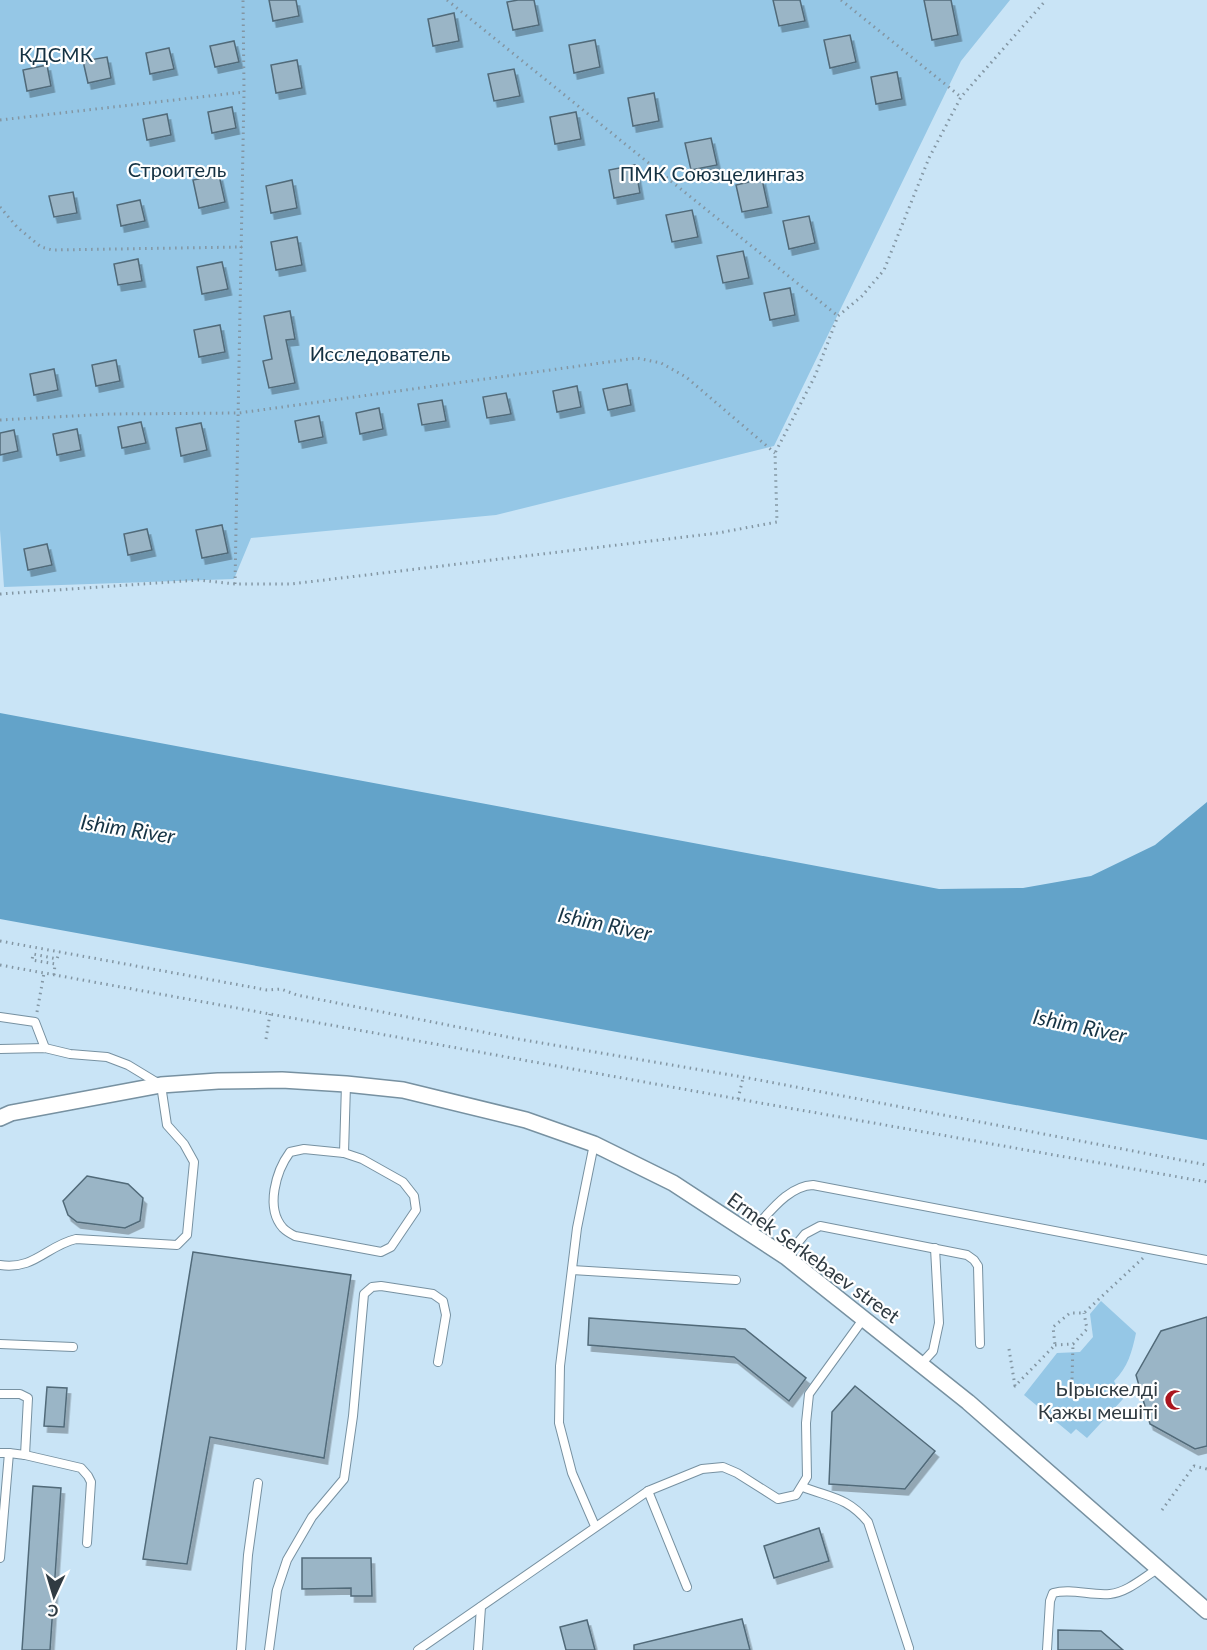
<svg xmlns="http://www.w3.org/2000/svg" width="1207" height="1650" viewBox="0 0 1207 1650" font-family="Lato,sans-serif">
<style>
.green{fill:#95c7e6}
.water{fill:#63a3c9}
.building{fill:#9ab5c6;stroke:#516a79;stroke-width:1.5;filter:url(#shadow)}
.lines{fill:none;stroke-linecap:round;stroke-linejoin:round}
.lane-casing{stroke:#7791a1;stroke-width:10}
.street-casing{stroke:#7791a1;stroke-width:18}
.path{stroke:#8396a3;stroke-width:3;stroke-dasharray:1.5 4.5;stroke-linecap:butt}
.lane{stroke:#fff;stroke-width:8}
.street{stroke:#fff;stroke-width:15}
.labels{text-anchor:middle;dominant-baseline:central;stroke-width:4.5;stroke-linejoin:round;paint-order:stroke}
.park-label{font-size:20px;fill:#143142;stroke:#fff}
.street-label{font-size:20px;fill:#303b42;stroke:#fff}
.poi-label{font-size:20px;fill:#303b42;stroke:#fff;text-anchor:end}
.water-label{font-size:21px;font-style:italic;fill:#163445;stroke:#fff}
</style>
<defs>
<filter id="shadow"><feDropShadow dx="3.5" dy="6" stdDeviation="0" flood-color="#0004"/></filter>
</defs>
<rect width="100%" height="100%" fill="#c9e4f6"/>
<g class="green">
<path d="M 0,0 L 1010,0 L 961,61 L 774,446 L 496,515 L 251,538 L 234,579 L 4,587 L 0,530 Z"/>
<path d="M 1101,1301 L 1136,1333 C 1132,1352 1128,1367 1114,1381 L 1123,1399 L 1087,1438 L 1076,1429 L 1071,1434 L 1024,1395 L 1057,1353 L 1080,1352 L 1093,1337 L 1090,1314 Z"/>
</g>
<path class="water" d="M 0,713 L 939,889 L 1023,888 L 1091,876 L 1155,845 L 1207,802 L 1207,1140 L 0,919 Z"/>
<g class="building">
<path d="M 269,0 L 296,0 L 299,16 L 273,21 Z"/>
<path d="M 518,0 L 534,0 L 539,25 L 513,30 L 507,2 Z"/>
<path d="M 773,0 L 800,0 L 805,21 L 779,26 Z"/>
<path d="M 924,0 L 951,0 L 958,35 L 932,40 Z"/>
<path d="M 454,13 L 459,41 L 433,46 L 428,19 Z"/>
<path d="M 850,35 L 856,62 L 830,68 L 824,40 Z"/>
<path d="M 595,40 L 600,67 L 574,73 L 569,45 Z"/>
<path d="M 234,41 L 239,62 L 215,67 L 210,46 Z"/>
<path d="M 169,48 L 174,69 L 150,74 L 146,53 Z"/>
<path d="M 107,57 L 111,78 L 88,83 L 83,61 Z"/>
<path d="M 297,60 L 302,88 L 276,93 L 271,65 Z"/>
<path d="M 47,65 L 51,86 L 27,91 L 23,70 Z"/>
<path d="M 514,69 L 520,96 L 494,101 L 488,74 Z"/>
<path d="M 897,72 L 902,99 L 876,104 L 871,77 Z"/>
<path d="M 654,93 L 659,121 L 633,126 L 628,98 Z"/>
<path d="M 232,107 L 236,128 L 212,133 L 208,112 Z"/>
<path d="M 576,112 L 581,139 L 555,144 L 550,117 Z"/>
<path d="M 167,114 L 171,135 L 147,140 L 143,119 Z"/>
<path d="M 711,138 L 717,165 L 691,170 L 685,143 Z"/>
<path d="M 635,165 L 640,193 L 614,198 L 609,170 Z"/>
<path d="M 219,175 L 225,202 L 199,208 L 193,180 Z"/>
<path d="M 762,179 L 768,207 L 742,212 L 736,185 Z"/>
<path d="M 292,180 L 297,208 L 271,213 L 266,186 Z"/>
<path d="M 73,192 L 77,213 L 54,217 L 49,196 Z"/>
<path d="M 140,200 L 145,221 L 121,226 L 117,205 Z"/>
<path d="M 692,210 L 698,237 L 672,242 L 666,215 Z"/>
<path d="M 809,216 L 815,243 L 789,249 L 783,221 Z"/>
<path d="M 297,237 L 302,265 L 276,270 L 271,242 Z"/>
<path d="M 743,251 L 749,278 L 723,283 L 717,256 Z"/>
<path d="M 138,259 L 142,281 L 118,285 L 114,264 Z"/>
<path d="M 222,262 L 228,289 L 202,294 L 197,267 Z"/>
<path d="M 790,288 L 795,315 L 770,320 L 764,293 Z"/>
<path d="M 290,311 L 295,339 L 286,340 L 295,383 L 269,388 L 263,361 L 272,359 L 264,316 Z"/>
<path d="M 220,325 L 225,352 L 199,357 L 194,330 Z"/>
<path d="M 116,360 L 120,381 L 96,386 L 92,365 Z"/>
<path d="M 54,369 L 58,390 L 34,395 L 30,374 Z"/>
<path d="M 627,384 L 631,405 L 608,410 L 603,389 Z"/>
<path d="M 577,386 L 581,407 L 557,412 L 553,391 Z"/>
<path d="M 506,393 L 511,414 L 487,418 L 483,397 Z"/>
<path d="M 442,400 L 446,421 L 422,425 L 418,404 Z"/>
<path d="M 379,408 L 383,429 L 360,434 L 356,413 Z"/>
<path d="M 319,416 L 323,437 L 299,442 L 295,421 Z"/>
<path d="M 141,422 L 146,443 L 122,448 L 118,427 Z"/>
<path d="M 201,423 L 207,450 L 181,456 L 176,428 Z"/>
<path d="M 77,429 L 81,450 L 57,455 L 53,434 Z"/>
<path d="M 14,430 L 18,451 L 0,455 L 0,433 Z"/>
<path d="M 222,525 L 228,553 L 202,558 L 196,530 Z"/>
<path d="M 147,529 L 152,550 L 128,555 L 124,534 Z"/>
<path d="M 47,544 L 52,565 L 28,570 L 24,549 Z"/>
<path d="M 87,1176 L 128,1184 L 143,1198 L 140,1221 L 125,1228 L 77,1222 L 68,1215 L 63,1201 Z"/>
<path d="M 193,1252 L 351,1275 L 324,1458 L 210,1437 L 187,1564 L 143,1559 Z"/>
<path d="M 1207,1317 L 1207,1446 L 1195,1449 L 1150,1424 L 1136,1375 L 1161,1331 Z"/>
<path d="M 589,1318 L 745,1329 L 806,1378 L 789,1401 L 734,1357 L 588,1345 Z"/>
<path d="M 855,1386 L 935,1451 L 905,1489 L 829,1484 L 832,1412 Z"/>
<path d="M 47,1387 L 67,1388 L 64,1427 L 44,1426 Z"/>
<path d="M 33,1486 L 61,1488 L 50,1650 L 22,1650 Z"/>
<path d="M 819,1528 L 829,1561 L 774,1578 L 764,1546 Z"/>
<path d="M 302,1558 L 371,1558 L 372,1596 L 351,1596 L 351,1588 L 302,1589 Z"/>
<path d="M 742,1619 L 750,1650 L 634,1650 L 634,1645 Z"/>
<path d="M 587,1620 L 595,1650 L 566,1650 L 560,1627 Z"/>
<path d="M 1058,1630 L 1101,1631 L 1123,1650 L 1058,1650 Z"/>
</g>
<g class="lines">
<g class="lane-casing">
<g id="lane">
<path d="M 0,1017 L 35,1022 L 45,1048"/>
<path d="M 0,1049 L 45,1048 L 70,1054 L 107,1057 L 128,1065 L 161,1085 L 167,1125 L 184,1144 L 194,1162 L 187,1235 L 177,1245 L 76,1239 C 46,1246 35,1270 0,1265"/>
<path d="M 594,1144 L 577,1228 L 560,1366 L 559,1423 L 572,1473 L 595,1526"/>
<path d="M 304,1149 L 344,1153 L 362,1159 L 403,1182 L 414,1196 L 416,1210 L 391,1247 L 381,1252 L 295,1236 C 291,1234 286,1231 283,1228 C 265,1208 276,1171 290,1152 Z"/>
<path d="M 344,1153 L 346,1084"/>
<path d="M 750,1233 C 768,1215 787,1186 813,1185 L 1207,1260"/>
<path d="M 786,1257 L 805,1234 L 820,1226 L 967,1255 L 974,1260 L 978,1266 L 980,1344"/>
<path d="M 572,1270 L 736,1280"/>
<path d="M 0,1344 L 73,1347"/>
<path d="M 921,1364 L 933,1351 L 939,1323 L 935,1248"/>
<path d="M 0,1394 L 20,1394 L 28,1398 L 25,1455"/>
<path d="M 0,1453 L 9,1453 L 0,1558"/>
<path d="M 9,1453 L 25,1455 L 81,1468 L 88,1476 L 91,1482 L 87,1543"/>
<path d="M 803,1487 C 831,1498 847,1497 868,1522 L 909,1648"/>
<path d="M 648,1491 L 687,1587"/>
<path d="M 241,1650 L 248,1555 L 258,1483"/>
<path d="M 269,1650 L 277,1590 L 287,1560 L 312,1517 L 344,1479 L 353,1416 L 364,1294 L 372,1287 L 381,1286 L 433,1294 L 443,1301 L 446,1315 L 438,1362"/>
<path d="M 418,1650 L 648,1491 L 702,1469 L 723,1467 L 737,1473 L 778,1499 L 796,1495 L 807,1477 L 806,1423 L 809,1394 L 864,1318"/>
<path d="M 478,1650 L 481,1607"/>
<path d="M 1047,1650 L 1050,1601 L 1053,1593 C 1072,1588 1091,1596 1110,1594 C 1128,1592 1144,1577 1159,1568"/>
</g>
</g>
<g class="street-casing">
<path id="street" d="M 0,1118 L 11,1113 L 161,1085 L 218,1081 L 282,1080 L 346,1084 L 403,1090 L 526,1120 L 594,1144 L 673,1183 L 786,1257 L 968,1402 L 1207,1611"/>
</g>
<g class="path">
<path d="M 447,0 L 838,316"/>
<path d="M 841,0 L 961,97"/>
<path d="M 0,120 L 244,92"/>
<path d="M 0,207 L 17,227 L 41,247 L 52,250 L 242,247"/>
<path d="M 0,420 L 109,414 L 239,413 L 637,358 L 661,363 L 686,377 L 775,453"/>
<path d="M 235,584 L 244,92 L 243,0"/>
<path d="M 0,594 L 199,580 L 235,584 L 291,584 L 718,533 L 777,522 L 775,453 L 815,376 L 838,316 L 862,296 L 884,270 L 929,158 L 961,97 L 1046,0"/>
<path d="M 0,941 L 267,990 L 281,989 L 297,995 L 518,1039 L 743,1077 L 1207,1165"/>
<path d="M 0,965 L 738,1099 L 1207,1182"/>
<path d="M 54,975 L 55,964 L 32,960 L 33,954 L 57,959 L 59,952"/>
<path d="M 37,1012 L 44,973"/>
<path d="M 266,1039 L 270,1014"/>
<path d="M 738,1099 L 743,1078"/>
<path d="M 1055,1345 L 1073,1344 L 1087,1329 L 1084,1313"/>
<path d="M 1009,1349 L 1015,1386 L 1055,1345 L 1053,1327 L 1070,1313 L 1084,1313 L 1143,1258"/>
<path d="M 1072,1379 L 1073,1344"/>
<path d="M 1162,1510 L 1194,1466 L 1207,1469"/>
</g>
<use href="#lane" class="lane"/>
<use href="#street" class="street"/>
</g>
<defs>
<g id="mosque-bare" transform="scale(1.62)"><path d="M3.5-4.9A6 6 0 1 0 3.5 4.9A5 5 0 1 1 3.5-4.9Z" fill="#aa151e" stroke="#fff" stroke-width="2.5" paint-order="stroke"/></g>
</defs>
<g fill-rule="evenodd">
<use href="#mosque-bare" x="1175" y="1400"/>
</g>
<g class="labels">
<g class="park-label">
<text x="56" y="54">КДСМК</text>
<text x="177" y="169">Строитель</text>
<text x="712" y="173">ПМК Союзцелингаз</text>
<text x="380" y="353">Исследователь</text>
</g>
<g class="street-label">
<text transform="translate(814 1257) rotate(36)">Ermek Serkebaev street</text>
</g>
<g class="poi-label">
<text x="1158" y="1388">Ырыскелді<tspan x="1158" dy="23">Қажы мешіті</tspan></text>
</g>
<g class="water-label">
<text transform="translate(128 828) rotate(9)">Ishim River</text>
<text transform="translate(605 923) rotate(12)">Ishim River</text>
<text transform="translate(1080 1025) rotate(12)">Ishim River</text>
</g>
</g>
<g transform="translate(54 1596) rotate(184)" stroke="#ffffff" stroke-width="4.5" paint-order="stroke">
<path d="M0-4.5L10 22L0 15L-10 22Z" fill="#303b42"/>
<text y="-9" font-size="16" font-weight="bold" text-anchor="middle" fill="#303b42">С</text>
</g>
</svg>
